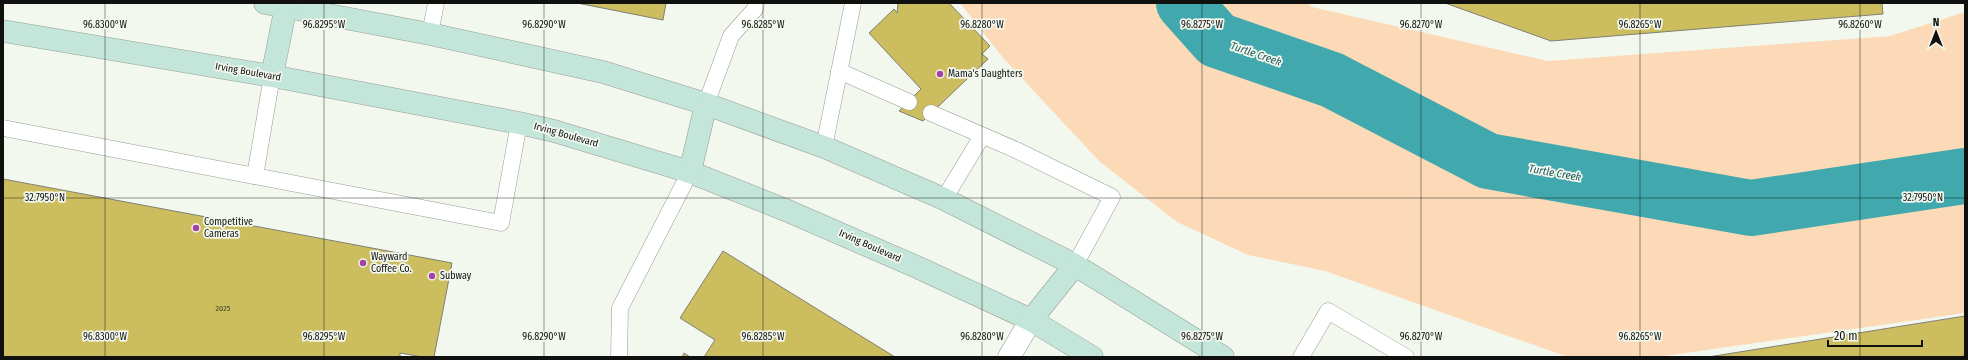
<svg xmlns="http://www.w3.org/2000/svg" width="1968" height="360" viewBox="0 0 1968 360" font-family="'Fira Sans Condensed',sans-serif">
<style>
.green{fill:#fcdab7}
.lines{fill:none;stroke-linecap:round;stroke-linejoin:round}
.river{stroke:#41a8ad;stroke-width:56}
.building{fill:#ccbd5f;stroke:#807f76}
.service-casing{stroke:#989d94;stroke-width:17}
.minor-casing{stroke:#989d94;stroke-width:23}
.secondary-casing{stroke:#989d94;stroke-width:23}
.service{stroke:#fff;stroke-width:16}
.minor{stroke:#fff;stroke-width:22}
.secondary{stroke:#c4e5da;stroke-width:22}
.ticks{fill:none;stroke:#10110f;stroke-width:1;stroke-opacity:0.45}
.poi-dot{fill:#a540a4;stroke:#f3f8ef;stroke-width:1.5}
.labels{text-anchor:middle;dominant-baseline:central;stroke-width:3.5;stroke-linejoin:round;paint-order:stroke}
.number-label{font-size:8px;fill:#3f3c23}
.street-label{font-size:10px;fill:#10110f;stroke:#f3f8ef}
.poi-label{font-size:10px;fill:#10110f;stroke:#f3f8ef;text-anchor:start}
.water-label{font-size:11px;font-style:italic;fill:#1d5759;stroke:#f3f8ef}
.ticks-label{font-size:10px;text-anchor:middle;fill:#10110f;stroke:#f3f8ef;stroke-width:3.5;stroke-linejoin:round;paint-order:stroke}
</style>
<rect width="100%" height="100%" fill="#f3f8ef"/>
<path class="green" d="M 960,3 L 1307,3 L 1312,7 L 1548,61 L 1890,36 L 1965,12 L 1965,313 L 1658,357 L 1568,357 L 1325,271 L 1248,255 L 1177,222 L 1100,162 L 1004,59 Z"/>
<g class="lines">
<path class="river" d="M 1184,3 L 1217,40 L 1332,80 L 1488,161 L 1751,208 L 1965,176"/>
</g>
<g class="building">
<path d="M 577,3 L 666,3 L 663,20 Z"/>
<path d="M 898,3 L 949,3 L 990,46 L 982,54 L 988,59 L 923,121 L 899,111 L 921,89 L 869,33 L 894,9 L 897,13 Z"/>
<path d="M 1445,3 L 1882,3 L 1883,14 L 1551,41 Z"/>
<path d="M 3,179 L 452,263 L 434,357 L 423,357 L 400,353 L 400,357 L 3,357 Z"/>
<path d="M 723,251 L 895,357 L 704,357 L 715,340 L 680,318 Z"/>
<path d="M 1965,316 L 1965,354 L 1961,357 L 1708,357 Z"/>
<path d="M 684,353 L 690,357 L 682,357 Z"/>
</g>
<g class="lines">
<g class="service-casing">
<g id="service">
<path d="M 430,34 L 436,3"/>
<path d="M 839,71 L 909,102"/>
<path d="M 706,104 L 731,36 L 755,9 L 756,3"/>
<path d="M 931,113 L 1016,150 L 1112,197 L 1075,265"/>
<path d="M 3,128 L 501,223 L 519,123"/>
<path d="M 824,147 L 853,3"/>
<path d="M 255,176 L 272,76"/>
<path d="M 944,199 L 982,136"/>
<path d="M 619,357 L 620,308 L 690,172"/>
<path d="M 1301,357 L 1328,311 L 1406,357"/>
</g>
</g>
<g class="minor-casing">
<path id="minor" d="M 1009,357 L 1031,320"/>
</g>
<g class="secondary-casing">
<g id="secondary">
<path d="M 265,3 L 430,34 L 603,72 L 706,104 L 824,147 L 944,199 L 1075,265 L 1223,357"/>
<path d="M 3,31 L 272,76 L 519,123 L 554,131 L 690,172 L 788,211 L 919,268 L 1031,320 L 1092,357"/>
<path d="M 272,76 L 286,6"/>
<path d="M 690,172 L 706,104"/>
<path d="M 1031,320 L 1075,265"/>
</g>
</g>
<use href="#service" class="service"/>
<use href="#minor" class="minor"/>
<use href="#secondary" class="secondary"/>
</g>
<path class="ticks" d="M 105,3 L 105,357M 324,3 L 324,357M 544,3 L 544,357M 763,3 L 763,357M 982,3 L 982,357M 1202,3 L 1202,357M 1421,3 L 1421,357M 1640,3 L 1640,357M 1860,3 L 1860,357M 3,198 L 1965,198"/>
<g class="poi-dot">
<circle cx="940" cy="74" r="4"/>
<circle cx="196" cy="228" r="4"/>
<circle cx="363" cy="263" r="4"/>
<circle cx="432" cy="276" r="4"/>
</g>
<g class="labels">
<g class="number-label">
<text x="223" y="308">2025</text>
</g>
<g class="street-label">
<text transform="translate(248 72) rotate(10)">Irving Boulevard</text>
<text transform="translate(566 135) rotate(16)">Irving Boulevard</text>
<text transform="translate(870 246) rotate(24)">Irving Boulevard</text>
</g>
<g class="poi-label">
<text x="948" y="74">Mama's Daughters</text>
<text x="204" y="222">Competitive<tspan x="204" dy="12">Cameras</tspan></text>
<text x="371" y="257">Wayward<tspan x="371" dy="12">Coffee Co.</tspan></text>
<text x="440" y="276">Subway</text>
</g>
<g class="water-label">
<text transform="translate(1256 54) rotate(19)">Turtle Creek</text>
<text transform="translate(1555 173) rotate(10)">Turtle Creek</text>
</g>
</g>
<g class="ticks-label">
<text x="105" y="28">96.8300°W</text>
<text x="324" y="28">96.8295°W</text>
<text x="544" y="28">96.8290°W</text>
<text x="763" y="28">96.8285°W</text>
<text x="982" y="28">96.8280°W</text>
<text x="1202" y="28">96.8275°W</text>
<text x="1421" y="28">96.8270°W</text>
<text x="1640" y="28">96.8265°W</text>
<text x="1860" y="28">96.8260°W</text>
<text x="45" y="201">32.7950°N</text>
<text x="1923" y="201">32.7950°N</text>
<text x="105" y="340">96.8300°W</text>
<text x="324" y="340">96.8295°W</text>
<text x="544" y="340">96.8290°W</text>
<text x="763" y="340">96.8285°W</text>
<text x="982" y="340">96.8280°W</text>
<text x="1202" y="340">96.8275°W</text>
<text x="1421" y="340">96.8270°W</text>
<text x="1640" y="340">96.8265°W</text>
</g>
<rect width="1968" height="360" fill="none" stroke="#10110f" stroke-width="8"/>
<g transform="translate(1936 32)" stroke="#f3f8ef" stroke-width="3" paint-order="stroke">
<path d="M0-3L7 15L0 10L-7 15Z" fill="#10110f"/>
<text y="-6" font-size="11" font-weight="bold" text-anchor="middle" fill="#10110f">N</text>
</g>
<path d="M1828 340v6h94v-6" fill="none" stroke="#10110f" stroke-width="2"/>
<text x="1834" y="340" font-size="12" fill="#10110f" stroke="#f3f8ef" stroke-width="3" paint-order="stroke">20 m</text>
</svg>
